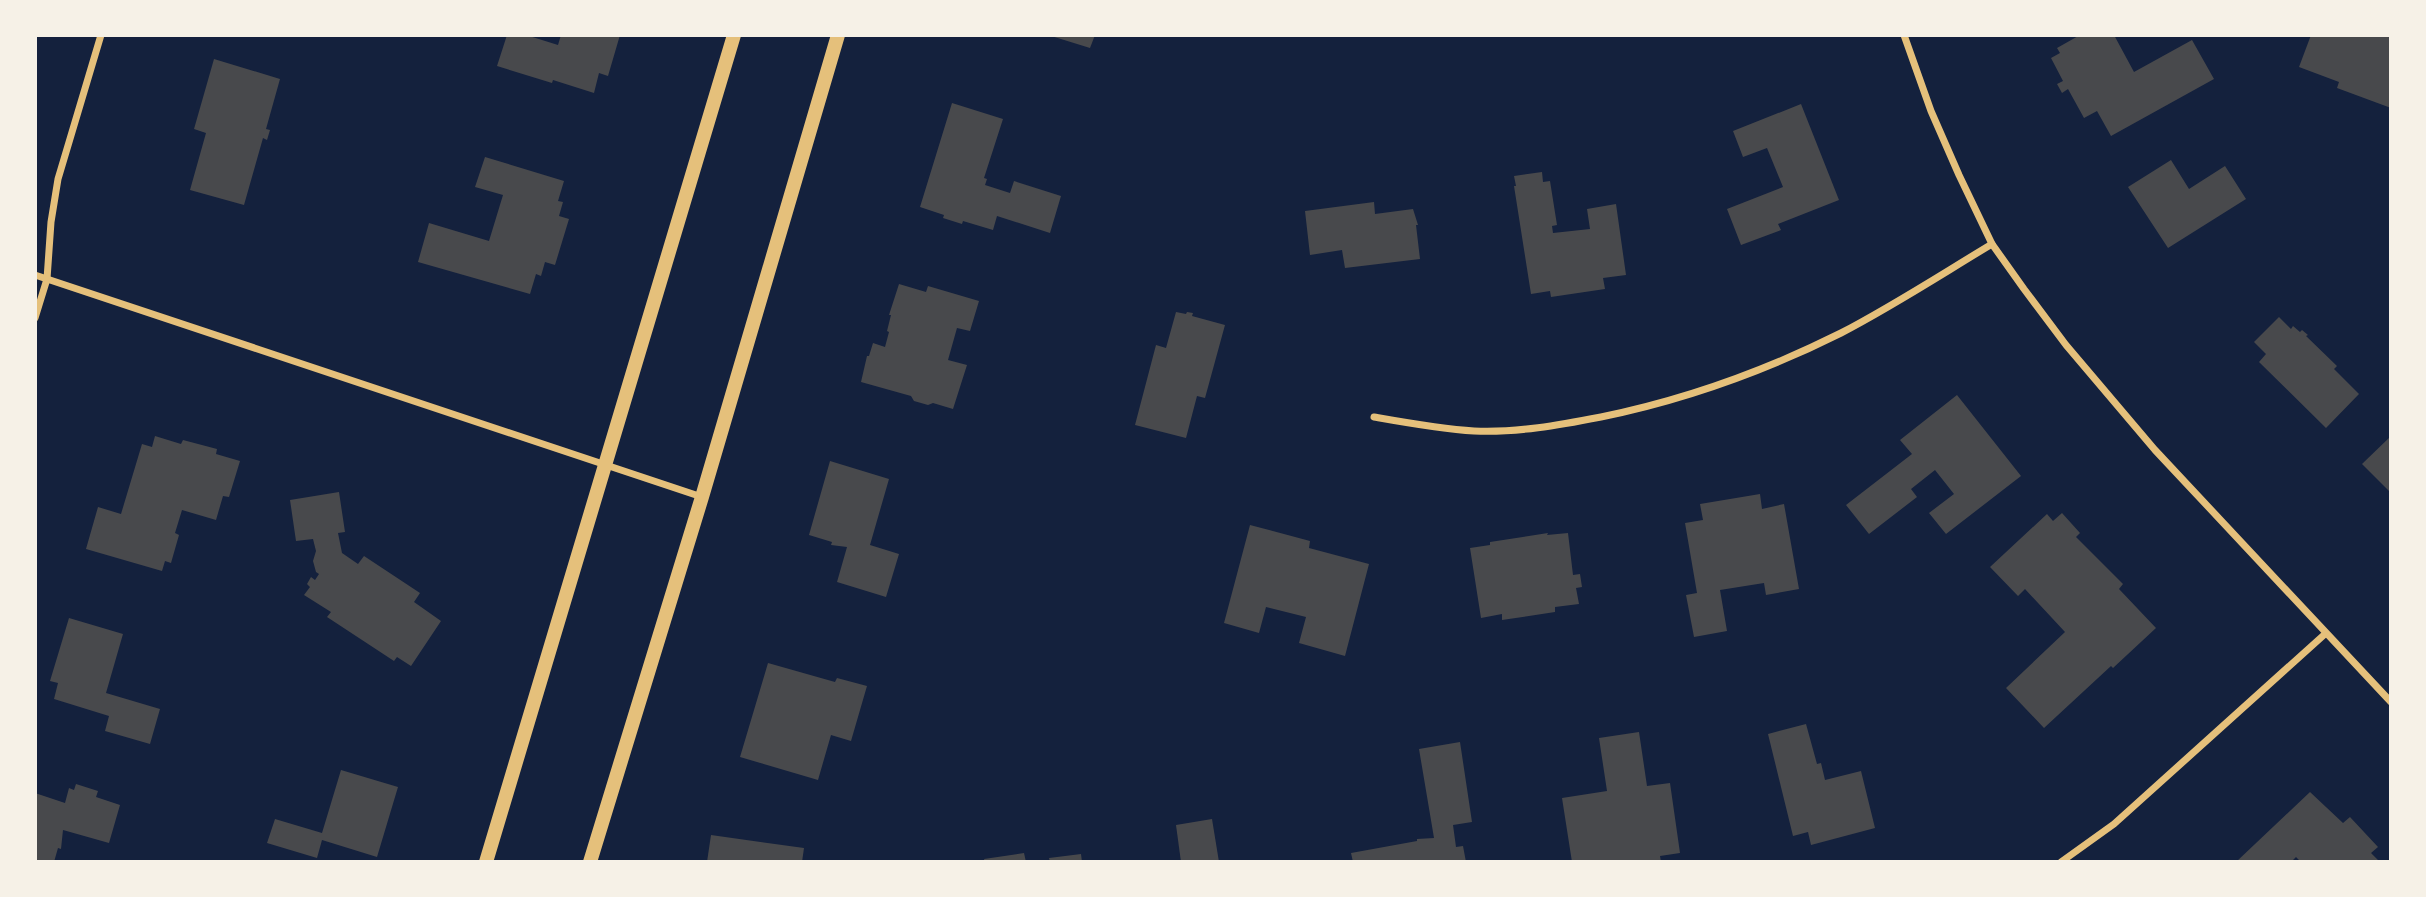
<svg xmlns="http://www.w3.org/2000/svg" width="2426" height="897" viewBox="0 0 2426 897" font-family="Montserrat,sans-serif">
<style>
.building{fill:#48494c}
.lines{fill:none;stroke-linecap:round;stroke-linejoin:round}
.minor{stroke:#e5c07b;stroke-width:7}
.secondary{stroke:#e5c07b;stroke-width:14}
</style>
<rect width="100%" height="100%" fill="#14213d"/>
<g class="building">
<path d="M 507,35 L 526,35 L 558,45 L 561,35 L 620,35 L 608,76 L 599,73 L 594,93 L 553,80 L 552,83 L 497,66 Z"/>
<path d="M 1048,35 L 1095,35 L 1090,48 Z"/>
<path d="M 2080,35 L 2114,35 L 2134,72 L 2192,40 L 2214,79 L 2111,136 L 2097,111 L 2084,118 L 2068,89 L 2062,93 L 2057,84 L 2063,81 L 2051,58 L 2060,53 L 2057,48 Z"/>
<path d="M 2311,35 L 2391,35 L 2391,108 L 2337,88 L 2339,82 L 2299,67 Z"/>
<path d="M 214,59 L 280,79 L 266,129 L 270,130 L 267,140 L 263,138 L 244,205 L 190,190 L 206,133 L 194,129 Z"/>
<path d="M 952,103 L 1003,119 L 984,178 L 987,179 L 985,185 L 1010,193 L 1014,181 L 1061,196 L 1050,233 L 997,216 L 993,230 L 963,221 L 962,224 L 943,218 L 944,215 L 920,207 Z"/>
<path d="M 1801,104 L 1839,200 L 1778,224 L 1781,230 L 1741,245 L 1727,209 L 1783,187 L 1767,148 L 1743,157 L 1733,131 Z"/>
<path d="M 485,157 L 564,181 L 558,201 L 563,202 L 559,216 L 569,219 L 555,265 L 545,262 L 541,276 L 536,274 L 530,294 L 418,262 L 429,223 L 489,241 L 503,195 L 475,187 Z"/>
<path d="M 2171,160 L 2189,189 L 2225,166 L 2246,199 L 2168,248 L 2128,187 Z"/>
<path d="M 1542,172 L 1543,182 L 1550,181 L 1557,225 L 1552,226 L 1553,233 L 1590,229 L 1587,209 L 1616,204 L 1626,275 L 1603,278 L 1605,289 L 1551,297 L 1550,291 L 1531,294 L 1514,186 L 1516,186 L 1514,176 Z"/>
<path d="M 1374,202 L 1375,214 L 1413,209 L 1418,225 L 1416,225 L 1420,259 L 1345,268 L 1342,250 L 1310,255 L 1305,211 Z"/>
<path d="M 899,284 L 926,292 L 928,286 L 979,301 L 970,331 L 957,328 L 948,360 L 967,365 L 953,409 L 933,403 L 928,405 L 914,401 L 911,396 L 861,382 L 867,356 L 869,356 L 873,343 L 885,347 L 889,332 L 887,331 L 891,315 L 889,315 Z"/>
<path d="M 1176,312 L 1186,314 L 1187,312 L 1193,313 L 1192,316 L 1225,325 L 1205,398 L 1197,396 L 1186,438 L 1135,425 L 1156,345 L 1166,348 Z"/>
<path d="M 2279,317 L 2291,329 L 2293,326 L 2300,332 L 2302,330 L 2308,335 L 2306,336 L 2337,366 L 2334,369 L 2359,394 L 2326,428 L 2259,362 L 2266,354 L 2254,342 Z"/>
<path d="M 1957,395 L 2021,476 L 1946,534 L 1929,513 L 1954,494 L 1935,470 L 1911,489 L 1917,497 L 1869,534 L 1846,505 L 1912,454 L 1900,440 Z"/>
<path d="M 155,436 L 181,444 L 183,440 L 217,449 L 216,454 L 240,461 L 229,497 L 223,496 L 216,520 L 182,510 L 175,533 L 179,535 L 171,563 L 165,561 L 162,571 L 86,549 L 98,507 L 121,514 L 142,444 L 152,447 Z"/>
<path d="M 2391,436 L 2391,493 L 2362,464 Z"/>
<path d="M 830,461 L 889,479 L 870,545 L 899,554 L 886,597 L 837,582 L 847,547 L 831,545 L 832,542 L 809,535 Z"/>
<path d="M 339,492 L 345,532 L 338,533 L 342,553 L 358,564 L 364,556 L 420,593 L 414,602 L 441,621 L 411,666 L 397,657 L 394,661 L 327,617 L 331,612 L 304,595 L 310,587 L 307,584 L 311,577 L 315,580 L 319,574 L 316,572 L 313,561 L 316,551 L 313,539 L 296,541 L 290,500 Z"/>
<path d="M 1760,494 L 1762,509 L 1784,504 L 1799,589 L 1766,595 L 1764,583 L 1720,590 L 1727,631 L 1694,637 L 1686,595 L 1697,593 L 1685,523 L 1703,520 L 1700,504 Z"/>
<path d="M 2062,513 L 2080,533 L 2076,537 L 2123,584 L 2119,589 L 2156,628 L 2113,668 L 2111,666 L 2044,728 L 2006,688 L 2065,632 L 2025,589 L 2018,596 L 1990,567 L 2047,514 L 2053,521 Z"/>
<path d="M 1250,525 L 1310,541 L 1309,548 L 1369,564 L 1345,656 L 1299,643 L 1306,617 L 1266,607 L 1259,633 L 1224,623 Z"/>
<path d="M 1548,533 L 1547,535 L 1568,533 L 1573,575 L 1580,574 L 1582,587 L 1576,588 L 1579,604 L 1555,607 L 1555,612 L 1502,620 L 1502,614 L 1481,618 L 1470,548 L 1490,545 L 1490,542 Z"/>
<path d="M 69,618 L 123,634 L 106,693 L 160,709 L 150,744 L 105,731 L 109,716 L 54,699 L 58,683 L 50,681 Z"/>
<path d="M 768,663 L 835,682 L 837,678 L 867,686 L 851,741 L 831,735 L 818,780 L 740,757 Z"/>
<path d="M 1806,724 L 1817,764 L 1821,763 L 1825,780 L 1861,771 L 1875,828 L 1811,845 L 1808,832 L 1793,836 L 1768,734 Z"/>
<path d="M 1639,732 L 1647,786 L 1670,783 L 1680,853 L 1660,856 L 1661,862 L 1572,862 L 1562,798 L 1607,791 L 1599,738 Z"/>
<path d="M 1460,742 L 1472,822 L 1453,825 L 1456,847 L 1463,846 L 1466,862 L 1353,862 L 1351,853 L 1417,841 L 1417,839 L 1434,838 L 1419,749 Z"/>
<path d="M 341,770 L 398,787 L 377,857 L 322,840 L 317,858 L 267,843 L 275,819 L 322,833 Z"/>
<path d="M 76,784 L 98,791 L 96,797 L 120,805 L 109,843 L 63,830 L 61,849 L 58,848 L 54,862 L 35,862 L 35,793 L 65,803 L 69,788 L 74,790 Z"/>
<path d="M 2310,792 L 2343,823 L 2350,817 L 2378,847 L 2371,853 L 2380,862 L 2301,862 L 2296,857 L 2291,862 L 2236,862 Z"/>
<path d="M 1212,819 L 1219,862 L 1181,862 L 1176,825 Z"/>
<path d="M 711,835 L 804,848 L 802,862 L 707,862 Z"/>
<path d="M 1024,853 L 1026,862 L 985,862 L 984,859 Z"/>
<path d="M 1081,854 L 1082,862 L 1050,862 L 1049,858 Z"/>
</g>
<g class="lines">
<g class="minor">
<path d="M 1904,35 L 1931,111 L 1959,175 L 1992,244 L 2024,289 L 2066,345 L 2155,450 L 2391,702"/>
<path d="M 35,275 L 702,497"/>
<path d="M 35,318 L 47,279 L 51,222 L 58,179 L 101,35"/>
<path d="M 1374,417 C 1408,423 1441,429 1474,431 C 1516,433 1560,425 1601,417 C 1684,400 1765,371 1841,333 C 1893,306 1942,274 1992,244"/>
<path d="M 2061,862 L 2114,824 L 2325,634"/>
</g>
<g class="secondary">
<path d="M 486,862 L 734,35"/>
<path d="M 590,862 L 702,497 L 838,35"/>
</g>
</g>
<rect width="2426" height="897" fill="none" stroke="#f6f1e7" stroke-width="74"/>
</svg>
